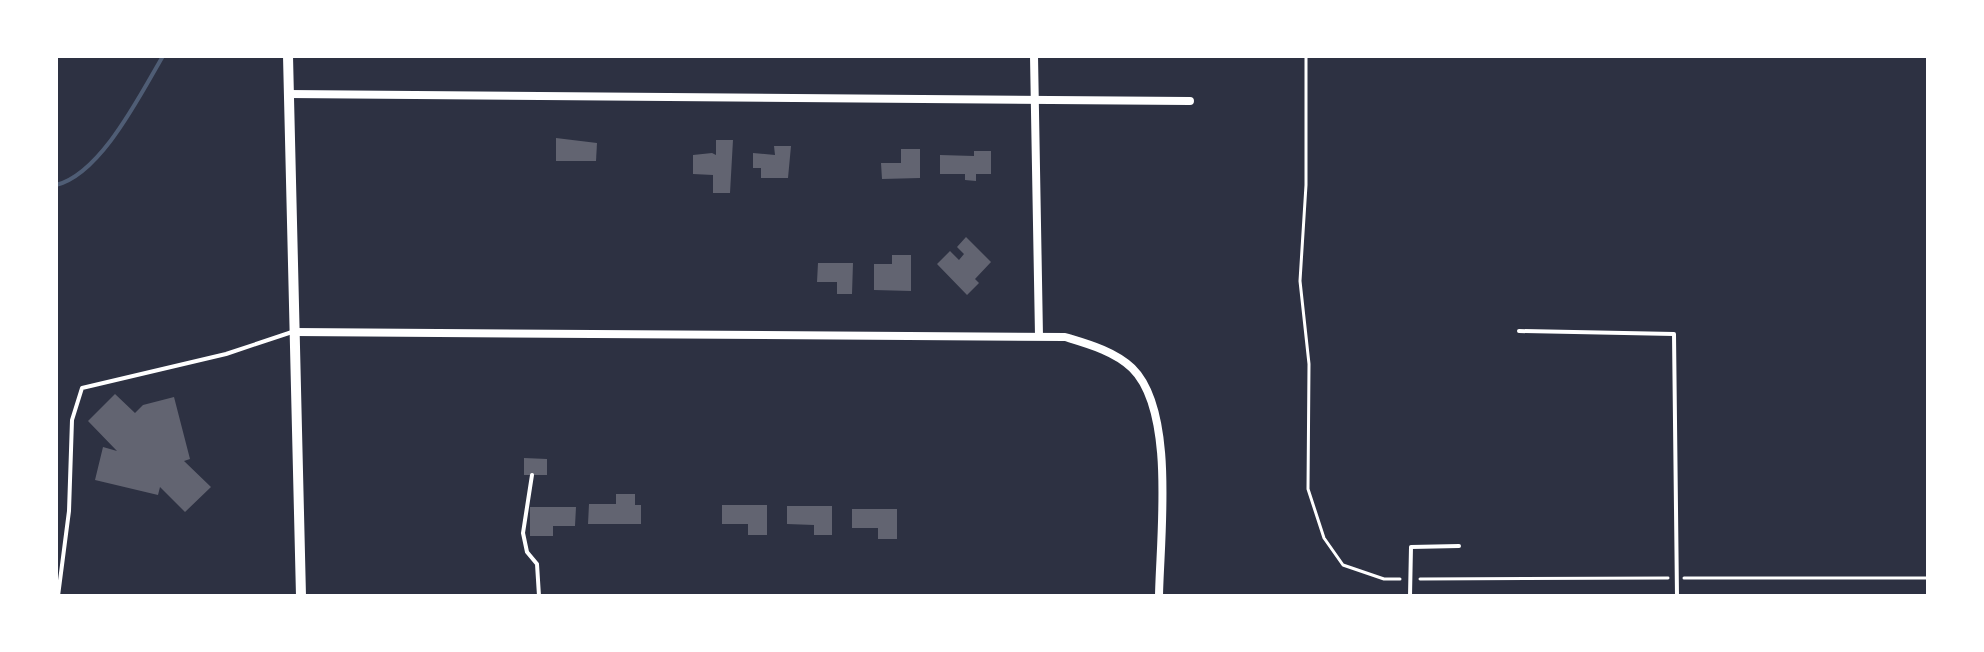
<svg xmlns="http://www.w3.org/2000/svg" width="1984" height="652" viewBox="0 0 1984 652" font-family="Manrope,sans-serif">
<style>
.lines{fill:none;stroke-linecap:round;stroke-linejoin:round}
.stream{stroke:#4f5d75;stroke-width:4}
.building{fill:#626471}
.path{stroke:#fff;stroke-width:3}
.service{stroke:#fff;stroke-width:4}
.minor{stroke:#fff;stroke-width:8}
.tertiary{stroke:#fff;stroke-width:10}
</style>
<rect width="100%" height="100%" fill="#2d3142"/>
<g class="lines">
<path class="stream" d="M 56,185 C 101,174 140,95 163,56"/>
</g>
<g class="building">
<path d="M 556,138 L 597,143 L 596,161 L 556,161 Z"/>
<path d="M 716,140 L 733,140 L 730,193 L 713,193 L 713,175 L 693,174 L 693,155 L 712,153 L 716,155 Z"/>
<path d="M 774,146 L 791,146 L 788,178 L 761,178 L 761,168 L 753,168 L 753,153 L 775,155 Z"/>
<path d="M 901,149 L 920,149 L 920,178 L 882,179 L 881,163 L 901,163 Z"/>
<path d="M 974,151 L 991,151 L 991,174 L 976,174 L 976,181 L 965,180 L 965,174 L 940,174 L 940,155 L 974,156 Z"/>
<path d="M 966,237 L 991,262 L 975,279 L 979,283 L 967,295 L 937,264 L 950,251 L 959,260 L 964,254 L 957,247 Z"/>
<path d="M 892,255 L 911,255 L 911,291 L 874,290 L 874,264 L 892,264 Z"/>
<path d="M 818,263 L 853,263 L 852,294 L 837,294 L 837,282 L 817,282 Z"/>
<path d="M 115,394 L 135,413 L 143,405 L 174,397 L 190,459 L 184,461 L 211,487 L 185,512 L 160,487 L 158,495 L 95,480 L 103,447 L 117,451 L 88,421 Z"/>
<path d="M 524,458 L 547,459 L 547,475 L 524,475 Z"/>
<path d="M 616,494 L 635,494 L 635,505 L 641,505 L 641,524 L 588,524 L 589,504 L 616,504 Z"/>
<path d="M 722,505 L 767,505 L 767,535 L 748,535 L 748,524 L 722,524 Z"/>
<path d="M 787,506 L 832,506 L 832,535 L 814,535 L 814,525 L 787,524 Z"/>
<path d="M 530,507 L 576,507 L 575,526 L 553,526 L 553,536 L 530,536 Z"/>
<path d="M 852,509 L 897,509 L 897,539 L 878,539 L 878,528 L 852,528 Z"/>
</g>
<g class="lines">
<g class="path">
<path d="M 1306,56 L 1306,185 L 1300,281 L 1309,364 L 1308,489 L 1324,538 L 1343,565 L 1384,579 L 1400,579"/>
<path d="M 1684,578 L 1928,578"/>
<path d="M 1420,579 L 1668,578"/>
</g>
<g class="service">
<path d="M 1519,331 L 1674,334 L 1677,596"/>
<path d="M 532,475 L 523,533 L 527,552 L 537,564 L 539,596"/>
<path d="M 58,596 L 69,511 L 72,420 L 82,388 L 226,354 L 292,332"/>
<path d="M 1410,596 L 1411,547 L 1459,546"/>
</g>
<g class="minor">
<path d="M 1034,56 L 1039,336"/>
<path d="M 288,94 L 1190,101"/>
<path d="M 294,332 L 1065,337 C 1088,344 1114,351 1132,368 C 1176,411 1160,536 1159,596"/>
</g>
<path class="tertiary" d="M 288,56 L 301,596"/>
</g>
<rect width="1984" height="652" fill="none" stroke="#ffffff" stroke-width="116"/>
</svg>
